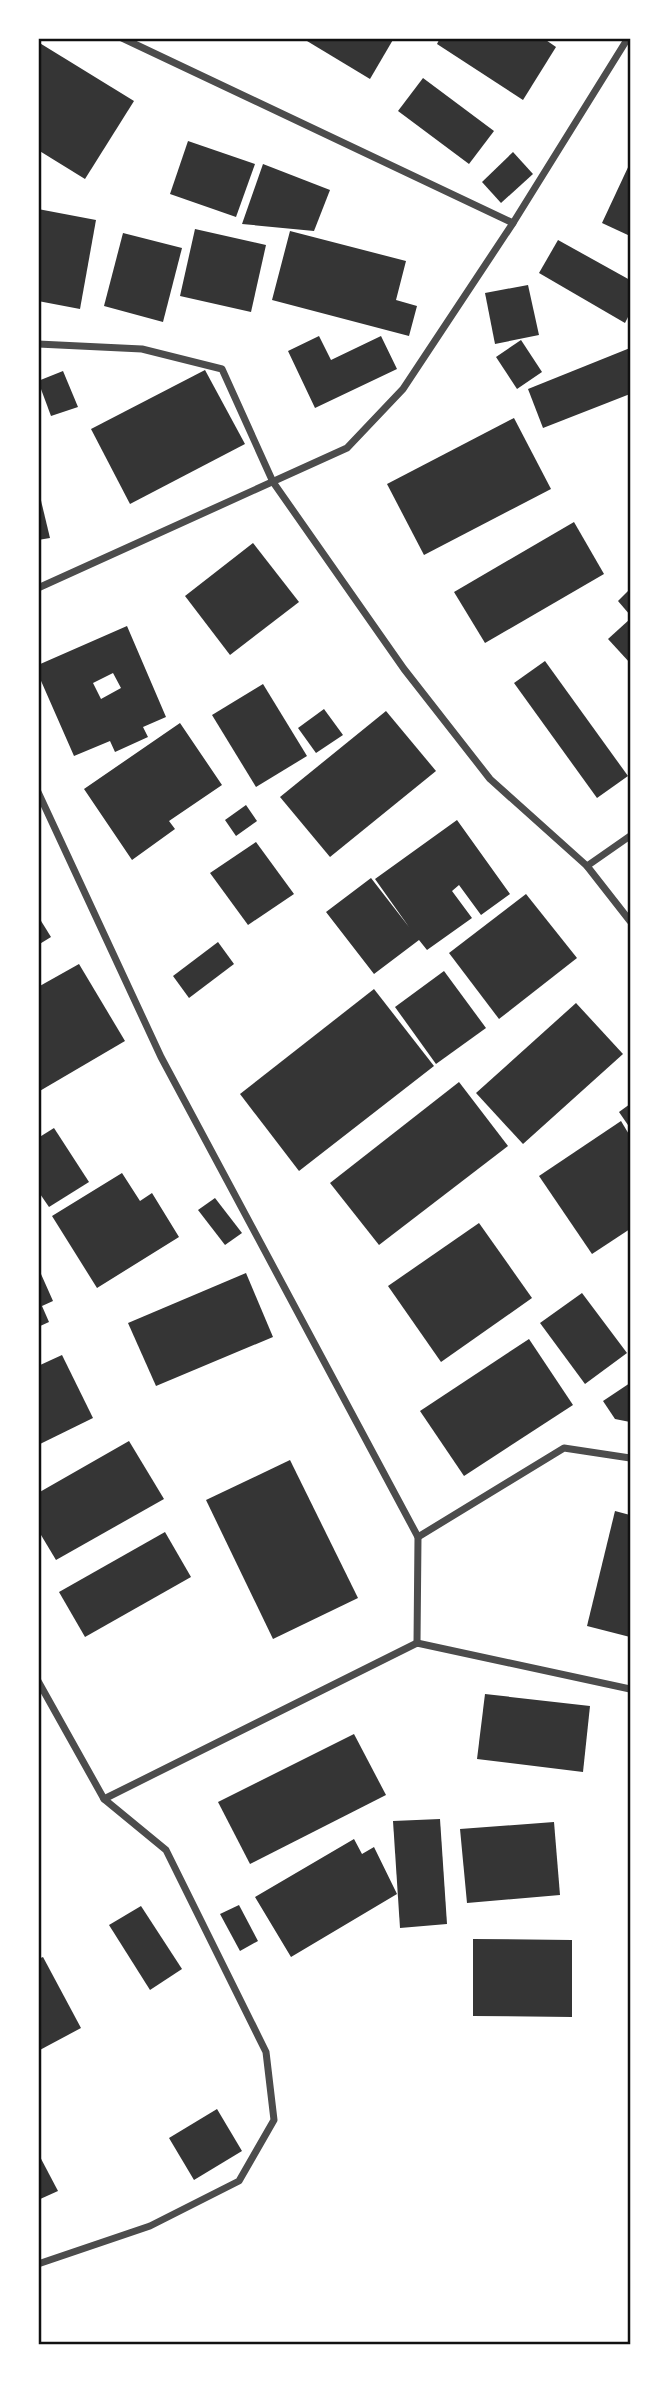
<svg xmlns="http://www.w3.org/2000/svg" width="669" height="2383" viewBox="0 0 669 2383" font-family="Ubuntu,sans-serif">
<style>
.building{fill:#353535;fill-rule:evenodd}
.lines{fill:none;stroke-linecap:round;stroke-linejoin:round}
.minor{stroke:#4c4c4c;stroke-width:7}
.neatline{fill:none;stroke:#111;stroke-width:2.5}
</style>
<rect width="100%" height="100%" fill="#fff"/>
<g class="building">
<path d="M 302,38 L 394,38 L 370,79 Z"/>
<path d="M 440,38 L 543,38 L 556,47 L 523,100 L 437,44 Z"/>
<path d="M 38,42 L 134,101 L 85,179 L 38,150 Z"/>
<path d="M 423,78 L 494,131 L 469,164 L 398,111 Z"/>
<path d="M 188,141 L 255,164 L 236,217 L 170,194 Z"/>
<path d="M 513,152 L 533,174 L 501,203 L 482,182 Z"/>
<path d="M 630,163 L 630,236 L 602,223 Z"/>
<path d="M 263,164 L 330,190 L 314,231 L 242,224 Z"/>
<path d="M 38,209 L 96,220 L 80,309 L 38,301 Z"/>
<path d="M 195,229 L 266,245 L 251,312 L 180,296 Z"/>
<path d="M 290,231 L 406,261 L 396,300 L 417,306 L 409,336 L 272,300 Z"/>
<path d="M 123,233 L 182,248 L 163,322 L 104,306 Z"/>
<path d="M 558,240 L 630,280 L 630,313 L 625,323 L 539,273 Z"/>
<path d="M 528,285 L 539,335 L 495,344 L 485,293 Z"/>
<path d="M 319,336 L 331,360 L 381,336 L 397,369 L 315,408 L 288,351 Z"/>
<path d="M 521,340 L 542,372 L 517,389 L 496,357 Z"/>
<path d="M 630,348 L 630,394 L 543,428 L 528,389 Z"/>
<path d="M 205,370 L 245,444 L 130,504 L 91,429 Z"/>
<path d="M 63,371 L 78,407 L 51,416 L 38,381 Z"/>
<path d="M 514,418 L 551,489 L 424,555 L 387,484 Z"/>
<path d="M 38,488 L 50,538 L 38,540 Z"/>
<path d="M 574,522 L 604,574 L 485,643 L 454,592 Z"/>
<path d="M 253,543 L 299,602 L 230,655 L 185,596 Z"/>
<path d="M 630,589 L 630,615 L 618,601 Z"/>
<path d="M 630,619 L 630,663 L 608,639 Z"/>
<path d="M 127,626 L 166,717 L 143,727 L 148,737 L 115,752 L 110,741 L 74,756 L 38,674 L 38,665 ZM 113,673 L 121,688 L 101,699 L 93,683 Z"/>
<path d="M 545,661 L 628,776 L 597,798 L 514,683 Z"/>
<path d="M 263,684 L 307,756 L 256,787 L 212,715 Z"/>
<path d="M 324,709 L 343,735 L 316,753 L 298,728 Z"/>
<path d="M 386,711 L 436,771 L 330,857 L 280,797 Z"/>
<path d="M 180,723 L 222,785 L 169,821 L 175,829 L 132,860 L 84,789 Z"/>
<path d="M 246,805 L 257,821 L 236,836 L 225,820 Z"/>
<path d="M 457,820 L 510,894 L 481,915 L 459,885 L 452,891 L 472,918 L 427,950 L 419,940 L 374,974 L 326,912 L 371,878 L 409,927 L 375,879 Z"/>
<path d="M 256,842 L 294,894 L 248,925 L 210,873 Z"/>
<path d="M 526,894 L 577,958 L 499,1019 L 449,953 Z"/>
<path d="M 38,916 L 51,937 L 38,945 Z"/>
<path d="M 218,942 L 234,964 L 189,998 L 173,976 Z"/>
<path d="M 79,964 L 125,1041 L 38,1092 L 38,987 Z"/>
<path d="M 444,971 L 486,1028 L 436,1064 L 395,1007 Z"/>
<path d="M 374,989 L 434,1066 L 299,1171 L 240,1094 Z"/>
<path d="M 576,1003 L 623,1054 L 523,1144 L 476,1093 Z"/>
<path d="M 459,1082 L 508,1146 L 379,1245 L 330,1183 Z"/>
<path d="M 630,1104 L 630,1128 L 619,1112 Z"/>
<path d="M 621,1121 L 630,1136 L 630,1229 L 592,1254 L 539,1176 Z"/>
<path d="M 54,1128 L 89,1182 L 49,1207 L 38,1191 L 38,1138 Z"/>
<path d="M 122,1173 L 140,1201 L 152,1193 L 179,1237 L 97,1288 L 52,1216 Z"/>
<path d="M 215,1198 L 242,1233 L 225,1245 L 198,1210 Z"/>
<path d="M 479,1223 L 532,1298 L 441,1362 L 388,1286 Z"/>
<path d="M 246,1273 L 273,1337 L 156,1386 L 128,1323 Z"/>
<path d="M 41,1274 L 53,1301 L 42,1306 L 49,1322 L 38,1327 Z"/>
<path d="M 582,1293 L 627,1353 L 585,1384 L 540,1323 Z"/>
<path d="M 529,1339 L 573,1405 L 464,1476 L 420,1411 Z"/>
<path d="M 62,1355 L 93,1418 L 38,1445 L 38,1366 Z"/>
<path d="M 630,1383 L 630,1422 L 615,1419 L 603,1401 Z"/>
<path d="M 129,1441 L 164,1499 L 56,1560 L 38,1530 L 38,1493 Z"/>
<path d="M 290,1460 L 358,1598 L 273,1639 L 206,1500 Z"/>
<path d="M 615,1511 L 630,1515 L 630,1637 L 587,1626 Z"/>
<path d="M 165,1532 L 191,1577 L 85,1637 L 59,1592 Z"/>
<path d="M 485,1694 L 590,1706 L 583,1772 L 477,1759 Z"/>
<path d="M 354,1734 L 386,1795 L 250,1864 L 218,1802 Z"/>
<path d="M 440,1819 L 447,1924 L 400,1928 L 393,1821 Z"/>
<path d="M 554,1822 L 560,1895 L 467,1903 L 460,1829 Z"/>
<path d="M 354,1839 L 362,1854 L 374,1847 L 397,1894 L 291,1957 L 255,1897 Z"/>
<path d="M 239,1905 L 258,1941 L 240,1951 L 220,1914 Z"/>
<path d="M 141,1906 L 182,1969 L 150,1990 L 109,1925 Z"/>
<path d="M 473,1939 L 572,1940 L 572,2017 L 473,2016 Z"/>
<path d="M 43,1957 L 81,2028 L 38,2051 L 38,1959 Z"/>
<path d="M 217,2109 L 242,2151 L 194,2180 L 169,2138 Z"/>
<path d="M 38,2153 L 58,2191 L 38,2200 Z"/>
</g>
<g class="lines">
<g class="minor">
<path d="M 122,38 L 513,223"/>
<path d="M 38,344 L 142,349 L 222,369 L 273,482 L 404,669 L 490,779 L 587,866 L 630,921"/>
<path d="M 38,588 L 347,448 L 403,389 L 513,223 L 628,38"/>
<path d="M 38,792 L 161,1057 L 418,1537 L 417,1643"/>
<path d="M 587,866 L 630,836"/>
<path d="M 418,1537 L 564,1448 L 630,1458"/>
<path d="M 38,1681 L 104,1799 L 166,1850 L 266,2052 L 274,2120 L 239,2181 L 150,2226 L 38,2264"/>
<path d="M 104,1799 L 417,1643 L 630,1689"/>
</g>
</g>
<rect width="669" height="2383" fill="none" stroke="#ffffff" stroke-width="80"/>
<rect x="40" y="40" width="589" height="2303" class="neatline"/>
</svg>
